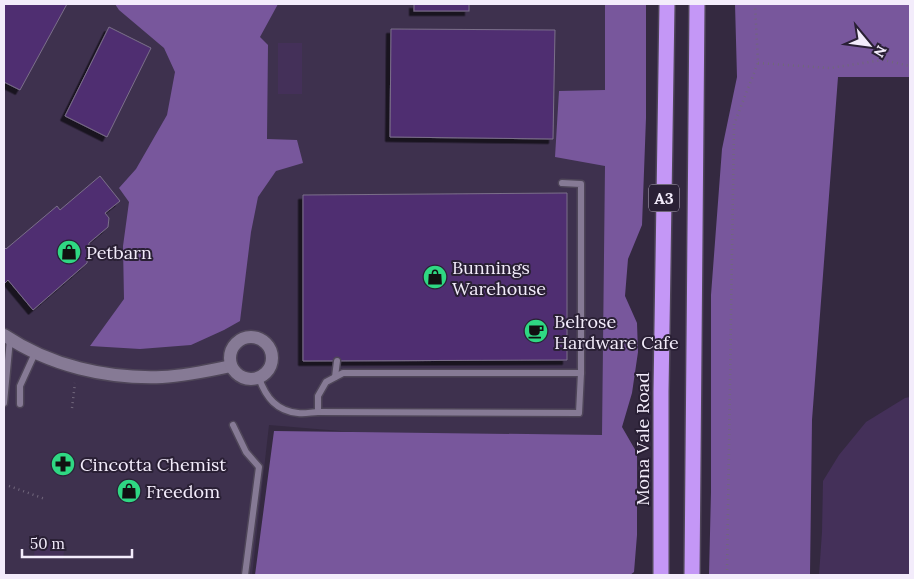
<svg xmlns="http://www.w3.org/2000/svg" width="914" height="579" viewBox="0 0 914 579" font-family="Lora,serif">
<style>
.built{fill:#3e314e}
.green{fill:#443059}
.forest{fill:#78579c}
.building{fill:#502f71;stroke:#7b6f8a;filter:url(#shadow)}
.lines{fill:none;stroke-linecap:round;stroke-linejoin:round}
.lane-casing{stroke:#4f4659;stroke-width:9}
.street-casing{stroke:#4f4659;stroke-width:15}
.highway-casing{stroke:#4f4659;stroke-width:18}
.path{stroke:#71677c;stroke-width:2.5;stroke-dasharray:1 4;stroke-linecap:butt}
.lane{stroke:#867a95;stroke-width:6}
.street{stroke:#867a95;stroke-width:12}
.highway{stroke:#c497f6;stroke-width:15}
.labels{text-anchor:middle;dominant-baseline:central;stroke-width:4;stroke-linejoin:round;paint-order:stroke}
.shield{fill:#2a2035;stroke:#b7afc0;stroke-width:1}
.shield-label{font-size:16px;font-weight:bold;fill:#f3ecfb}
.poi-label{font-size:18px;fill:#f3ecfb;stroke:#2a2035;text-anchor:start}
.street-label{font-size:18px;fill:#f3ecfb;stroke:#2a2035}
</style>
<defs>
<filter id="shadow"><feDropShadow dx="-4.5" dy="4.5" stdDeviation="0" flood-color="#0009"/></filter>
</defs>
<rect width="100%" height="100%" fill="#342940"/>
<path class="built" d="M 4,4 L 607,4 L 607,440 L 519,446 L 269,425 L 252,575 L 4,575 Z"/>
<g class="green">
<rect x="278" y="43" width="24" height="51"/>
<path d="M 910,397 L 910,575 L 819,575 L 822,532 L 823,481 L 839,455 L 866,422 L 905,398 Z"/>
<path d="M 35,542 L 65,545 L 63,559 L 34,556 Z"/>
</g>
<g class="forest">
<path d="M 115,4 L 278,4 L 260,37 L 268,45 L 267,139 L 297,140 L 303,163 L 276,171 L 258,197 L 251,232 L 240,321 L 224,330 L 191,345 L 140,349 L 90,346 L 124,299 L 123,246 L 129,202 L 119,188 L 136,169 L 167,115 L 175,72 L 164,48 L 119,10 Z"/>
<path d="M 605,4 L 646,4 L 646,118 L 642,225 L 628,259 L 625,296 L 637,323 L 638,352 L 632,393 L 622,427 L 637,453 L 637,535 L 634,572 L 630,575 L 255,575 L 274,431 L 602,435 L 605,166 L 555,157 L 559,91 L 605,90 Z"/>
<path d="M 735,4 L 910,4 L 910,77 L 838,77 L 812,420 L 810,575 L 709,575 L 711,492 L 711,295 L 722,149 L 737,77 Z"/>
</g>
<g class="building">
<path d="M 4,4 L 67,4 L 20,90 L 4,82 Z"/>
<rect x="414" y="4" width="55" height="7"/>
<path d="M 109,27 L 151,48 L 107,137 L 65,116 Z"/>
<path d="M 391,29 L 555,30 L 553,139 L 390,137 Z"/>
<path d="M 100,176 L 120,201 L 105,213 L 109,218 L 108,227 L 89,243 L 87,263 L 33,310 L 8,280 L 4,284 L 4,247 L 6,249 L 57,206 L 60,210 Z"/>
<path d="M 567,193 L 567,360 L 303,361 L 303,195 Z"/>
</g>
<g class="lines">
<g class="lane-casing">
<g id="lane">
<path d="M 335,377 L 337,361"/>
<path d="M 259,378 C 266,398 277,411 298,413 C 305,414 312,412 318,412 L 579,413 L 581,373 L 581,184 L 562,183"/>
<path d="M 4,403 L 10,339"/>
<path d="M 20,404 L 20,386 L 35,353"/>
<path d="M 318,412 L 318,396 L 326,382 L 343,373 L 581,373"/>
<path d="M 233,425 L 246,452 L 259,467 L 245,575"/>
</g>
</g>
<g class="street-casing">
<g id="street">
<path d="M 4,335 C 50,366 107,379 162,377 C 185,376 208,371 231,366"/>
<circle cx="251" cy="358" r="21"/>
</g>
</g>
<g class="highway-casing">
<g id="highway">
<path d="M 661,575 L 661,392 L 667,4"/>
<path d="M 692,575 L 697,4"/>
</g>
</g>
<g class="path">
<path d="M 758,63 L 830,68 L 883,60 L 910,66"/>
<path d="M 72,408 L 75,383"/>
<path d="M 9,486 L 45,499"/>
<path d="M 727,575 L 734,124 L 758,63 L 755,4"/>
</g>
<use href="#lane" class="lane"/>
<use href="#street" class="street"/>
<use href="#highway" class="highway"/>
</g>
<defs>
<g id="shop-disc" transform="scale(1.25)"><circle r="9.5" fill="#2fd883" stroke="#2a2035"/><path d="M-5-2.5h2.3a2.7 3.5 0 0 1 5.4 0H5L5.5 6h-11ZM-1.5-2.5h3a1.5 2.3 0 0 0-3 0Z" fill="#111"/></g>
<g id="cafe-disc" transform="scale(1.25)"><circle r="9.5" fill="#2fd883" stroke="#2a2035"/><path d="M-5.5-4.5H6V0H3Q3 3.5 0 3.5H-2.5Q-5.5 3.5-5.5 0ZM3-3.2v2h1.7v-2ZM-6 4.5H4V6H-6Z" fill="#111"/></g>
<g id="pharmacy-disc" transform="scale(1.25)"><circle r="9.5" fill="#2fd883" stroke="#2a2035"/><path d="M-2-6h4v4h4v4h-4v4h-4v-4h-4v-4h4Z" fill="#111"/></g>
</defs>
<g fill-rule="evenodd">
<use href="#shop-disc" x="69" y="252"/>
<use href="#shop-disc" x="435" y="277"/>
<use href="#cafe-disc" x="536" y="331"/>
<use href="#pharmacy-disc" x="63" y="464"/>
<use href="#shop-disc" x="129" y="491"/>
</g>
<g class="labels">
<rect class="shield" x="649" y="184.5" width="30" height="27" rx="4"/>
<g class="shield-label">
<text x="664" y="198">A3</text>
</g>
<g class="poi-label">
<text x="86" y="252">Petbarn</text>
<text x="452" y="267">Bunnings<tspan x="452" dy="21">Warehouse</tspan></text>
<text x="554" y="321">Belrose<tspan x="554" dy="21">Hardware Cafe</tspan></text>
<text x="80" y="464">Cincotta Chemist</text>
<text x="146" y="491">Freedom</text>
</g>
<g class="street-label">
<text transform="translate(642 439) rotate(-90)">Mona Vale Road</text>
</g>
</g>
<rect width="914" height="579" fill="none" stroke="#f3ecfb" stroke-width="10"/>
<g transform="translate(869 45) rotate(119)" stroke="#2a2035" stroke-width="4" paint-order="stroke">
<path d="M0-4L9 19L0 12L-9 19Z" fill="#f3ecfb"/>
<text y="-8" font-size="14" font-weight="bold" text-anchor="middle" fill="#f3ecfb">N</text>
</g>
<path d="M22 549v8h110v-8" fill="none" stroke="#f3ecfb" stroke-width="2.5"/>
<text x="30" y="549" font-size="15" fill="#f3ecfb" stroke="#2a2035" stroke-width="4" paint-order="stroke">50 m</text>
</svg>
